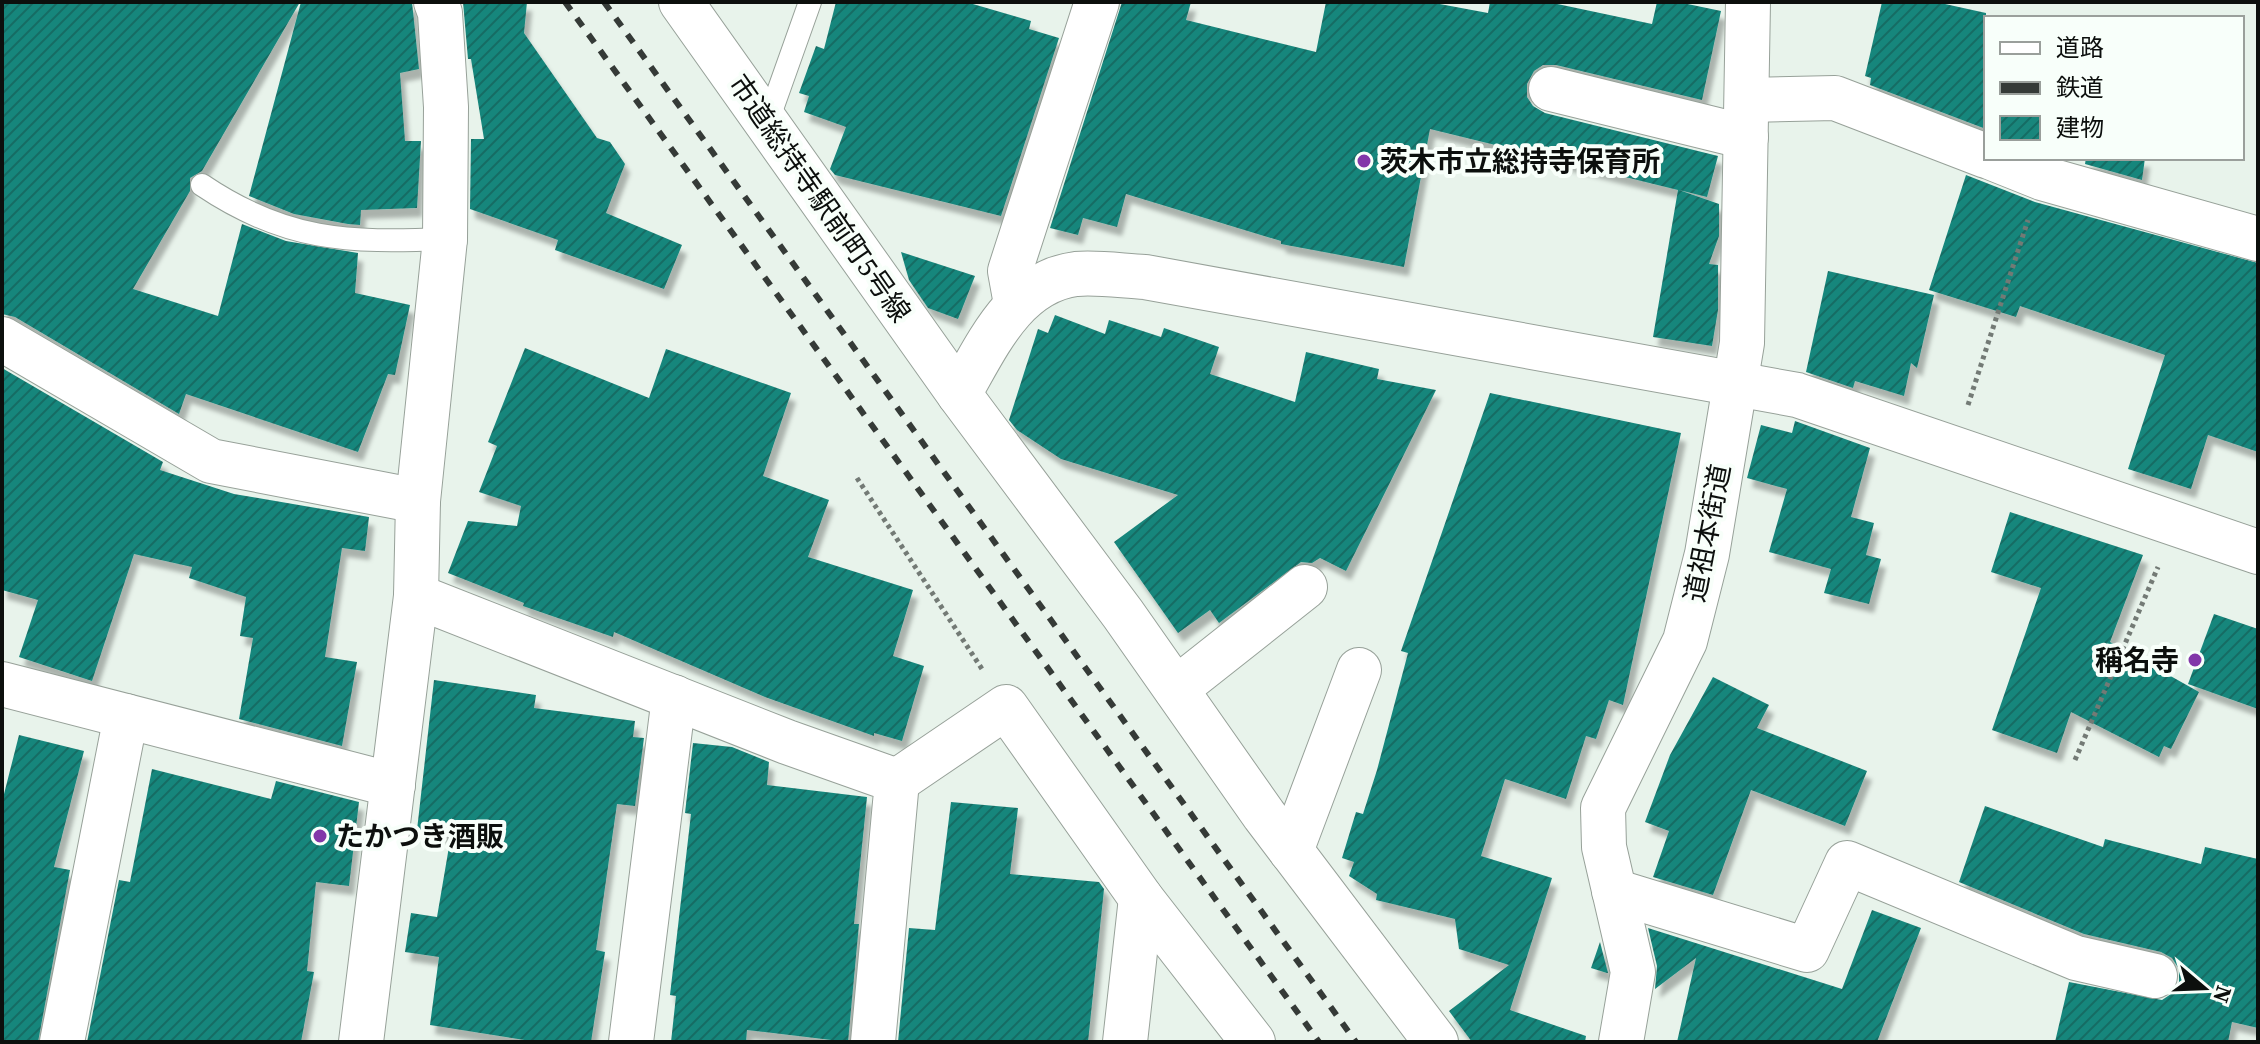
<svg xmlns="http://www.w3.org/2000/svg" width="2260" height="1044" viewBox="0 0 2260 1044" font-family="'Source Serif 4','Noto Sans JP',serif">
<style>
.building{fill:url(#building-hatch);filter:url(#shadow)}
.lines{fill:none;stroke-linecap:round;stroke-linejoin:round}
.service-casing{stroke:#97a199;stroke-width:24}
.minor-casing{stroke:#97a199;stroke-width:46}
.tertiary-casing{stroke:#97a199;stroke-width:46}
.path{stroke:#737a75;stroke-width:5;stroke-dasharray:4 4;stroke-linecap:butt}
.service{stroke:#fff;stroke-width:22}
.minor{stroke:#fff;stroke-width:44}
.tertiary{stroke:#fff;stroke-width:44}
.rail{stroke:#353a37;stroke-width:6;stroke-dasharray:10 10;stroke-linecap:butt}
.poi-dot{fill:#8237a9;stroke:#f8fffa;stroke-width:3}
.labels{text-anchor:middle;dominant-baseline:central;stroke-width:8;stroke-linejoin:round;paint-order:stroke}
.poi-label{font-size:28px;font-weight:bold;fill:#0c0f0d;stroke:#f8fffa;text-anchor:start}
.street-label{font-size:28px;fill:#0c0f0d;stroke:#f8fffa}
</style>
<defs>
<pattern id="building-hatch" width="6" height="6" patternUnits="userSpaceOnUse" patternTransform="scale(2)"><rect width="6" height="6" fill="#19867c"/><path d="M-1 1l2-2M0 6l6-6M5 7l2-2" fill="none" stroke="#156c64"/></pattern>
<filter id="shadow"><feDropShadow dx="5" dy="9" stdDeviation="2" flood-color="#0004"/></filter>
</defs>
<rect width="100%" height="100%" fill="#e8f3eb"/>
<g class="building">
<path d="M 2,2 L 300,2 L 202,171 L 190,178 L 190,191 L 133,289 L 218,316 L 242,224 L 286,241 L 358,253 L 355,293 L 410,305 L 395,375 L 388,374 L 358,452 L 186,394 L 179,414 L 15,317 L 2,314 Z"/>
<path d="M 301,2 L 412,2 L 419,69 L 400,73 L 405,141 L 421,141 L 417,208 L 361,210 L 360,225 L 348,224 L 294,214 L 249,196 Z"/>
<path d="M 463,2 L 527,2 L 524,33 L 597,138 L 610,142 L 625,164 L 606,213 L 682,245 L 664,289 L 555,250 L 558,240 L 470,209 L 471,139 L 484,139 L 471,59 L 468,59 Z"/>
<path d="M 836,2 L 966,2 L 1031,21 L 1029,29 L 1059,38 L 1001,216 L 835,175 L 830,169 L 846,127 L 804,112 L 809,96 L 799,93 L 816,46 L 824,49 Z"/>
<path d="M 1122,2 L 1191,2 L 1186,20 L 1316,52 L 1326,2 L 1429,2 L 1488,13 L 1490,2 L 1548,2 L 1652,24 L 1657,2 L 1678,2 L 1721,11 L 1702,100 L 1556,65 L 1543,65 L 1534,71 L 1527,84 L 1527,97 L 1533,106 L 1545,113 L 1718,156 L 1707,197 L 1679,190 L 1719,204 L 1719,236 L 1709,264 L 1718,265 L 1718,310 L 1712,346 L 1653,337 L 1678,190 L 1430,129 L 1404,267 L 1281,244 L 1281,241 L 1126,194 L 1117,227 L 1083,218 L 1078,235 L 1050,228 Z"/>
<path d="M 1882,2 L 1936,2 L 1986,13 L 1986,129 L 1870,85 L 1871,78 L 1865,76 Z"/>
<path d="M 2086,158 L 2145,158 L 2142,180 L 2085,164 Z"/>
<path d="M 1966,175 L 2035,202 L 2258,263 L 2258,452 L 2208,435 L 2191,489 L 2128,469 L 2165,355 L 2020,306 L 2016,317 L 1929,290 Z"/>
<path d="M 901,252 L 975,276 L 958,319 L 928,308 L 909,280 Z"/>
<path d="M 1828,271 L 1934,295 L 1917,368 L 1911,363 L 1904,396 L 1855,381 L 1853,388 L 1806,372 Z"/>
<path d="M 1055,315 L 1105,334 L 1109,320 L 1161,337 L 1164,328 L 1219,347 L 1210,374 L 1295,402 L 1306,352 L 1379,369 L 1377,379 L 1436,390 L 1346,571 L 1320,558 L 1312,563 L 1301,562 L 1219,623 L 1210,610 L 1178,633 L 1114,542 L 1178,495 L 1061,459 L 1017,430 L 1009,420 L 1038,329 L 1048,333 Z"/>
<path d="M 525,348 L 649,398 L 666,349 L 791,393 L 763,476 L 829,500 L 808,557 L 913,590 L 893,656 L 924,666 L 902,741 L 874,733 L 874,736 L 765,697 L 614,632 L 613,637 L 523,606 L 524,603 L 448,573 L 468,521 L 517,526 L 521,506 L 479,492 L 497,446 L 488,442 Z"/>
<path d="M 2,368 L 163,462 L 160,470 L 234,494 L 369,517 L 365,551 L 342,548 L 325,657 L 357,662 L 342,746 L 239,719 L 253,638 L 240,636 L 246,597 L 189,578 L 192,567 L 134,554 L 92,681 L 19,657 L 38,600 L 2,590 Z"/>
<path d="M 1490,393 L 1681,433 L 1623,705 L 1609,700 L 1596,739 L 1586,736 L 1566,799 L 1505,779 L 1481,856 L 1552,878 L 1510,1010 L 1586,1036 L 1585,1042 L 1472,1042 L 1449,1011 L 1509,965 L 1459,949 L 1455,919 L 1376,900 L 1377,894 L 1349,876 L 1354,862 L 1342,858 L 1356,812 L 1363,814 L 1377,770 L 1408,653 L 1401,651 Z"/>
<path d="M 1795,421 L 1870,448 L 1851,517 L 1874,523 L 1866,555 L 1881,559 L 1869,604 L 1824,593 L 1831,569 L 1769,552 L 1787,489 L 1747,478 L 1761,425 L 1792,433 Z"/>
<path d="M 2010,512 L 2143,555 L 2110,642 L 2199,692 L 2171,749 L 2164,746 L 2159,757 L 2071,712 L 2057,753 L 1992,730 L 2041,588 L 1991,572 Z"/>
<path d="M 2214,614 L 2258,629 L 2258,709 L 2188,684 Z"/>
<path d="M 1713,677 L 1769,705 L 1757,728 L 1867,771 L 1845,826 L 1751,790 L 1713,895 L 1653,877 L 1669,831 L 1645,822 L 1670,755 Z"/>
<path d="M 434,680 L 536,695 L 534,708 L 635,721 L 633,737 L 644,738 L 635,806 L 617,804 L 596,950 L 605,952 L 591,1042 L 537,1042 L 430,1025 L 439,957 L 405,952 L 411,913 L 437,917 L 451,835 L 417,830 Z"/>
<path d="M 19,735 L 84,751 L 54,867 L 70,870 L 38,1042 L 2,1042 L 2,802 Z"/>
<path d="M 693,743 L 732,747 L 769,762 L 767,785 L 867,797 L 854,924 L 859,924 L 848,1042 L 747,1030 L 746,1042 L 671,1042 L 676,996 L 670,995 L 691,814 L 685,813 Z"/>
<path d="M 152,769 L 271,799 L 276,781 L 359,802 L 349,886 L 316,882 L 307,971 L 314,972 L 301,1042 L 87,1042 L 119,880 L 130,882 Z"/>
<path d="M 951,802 L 1018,808 L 1010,874 L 1099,882 L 1104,889 L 1088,1042 L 898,1042 L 909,928 L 935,930 Z"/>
<path d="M 1985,806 L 2103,847 L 2105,839 L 2201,864 L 2205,847 L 2258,859 L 2258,1028 L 2232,1022 L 2228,1042 L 2055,1042 L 2069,982 L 2162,1000 L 2174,992 L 2179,982 L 2179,969 L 2172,958 L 2161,952 L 2084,934 L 1959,882 Z"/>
<path d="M 1872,910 L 1921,928 L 1877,1042 L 1677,1042 L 1696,958 L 1655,989 L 1657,966 L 1648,928 L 1842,989 Z"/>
<path d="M 1600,942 L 1608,973 L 1607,973 L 1591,968 Z"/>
</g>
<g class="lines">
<g class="service-casing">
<g id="service">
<path d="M 767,123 L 810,2"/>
<path d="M 202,185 C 285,241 347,243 445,239"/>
</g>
</g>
<g class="minor-casing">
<g id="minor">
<path d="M 436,2 L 440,13 L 446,107 L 445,239"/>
<path d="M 681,2 L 959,394 L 1123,614 L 1264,815 L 1436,1042"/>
<path d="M 1551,89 L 1746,137"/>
<path d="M 1747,100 L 1835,98 L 1986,156"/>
<path d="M 1992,158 L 2042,178 L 2258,239"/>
<path d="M 1016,304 L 1010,271 L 1097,2"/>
<path d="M 2,339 L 211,461 L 418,501"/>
<path d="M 416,596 L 787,742 L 897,781 L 873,1042"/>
<path d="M 2,684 L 393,785"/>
<path d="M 1176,689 L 1305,587"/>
<path d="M 897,781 L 1006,707 L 1141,898 L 1253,1042"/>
<path d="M 1291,851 L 1359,670"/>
<path d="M 1614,891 L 1807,950 L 1847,863 L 2076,958 L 2155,976"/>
<path d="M 62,1042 L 126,716"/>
<path d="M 631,1042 L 674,697"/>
<path d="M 1125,1042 L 1141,898"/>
<path d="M 1621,1042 L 1633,972 L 1604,847 L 1603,808 L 1685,641 L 1707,554 L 1742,343 L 1748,2"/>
</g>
</g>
<g class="tertiary-casing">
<g id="tertiary">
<path d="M 959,394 C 987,346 1014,282 1076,274 C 1098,272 1123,276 1145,277 L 1797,395 L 2258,552"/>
<path d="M 361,1042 L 416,596 L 418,501 L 445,239"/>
</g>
</g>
<g class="path">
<path d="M 1968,405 L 2028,220"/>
<path d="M 857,478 L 982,669"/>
<path d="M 2075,760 L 2158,567"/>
</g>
<use href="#service" class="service"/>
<use href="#minor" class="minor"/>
<use href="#tertiary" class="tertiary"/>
<g class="rail">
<path d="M 565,2 L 1319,1042"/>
<path d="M 604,2 L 1356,1042"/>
</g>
</g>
<g class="poi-dot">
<circle cx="1364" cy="161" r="8"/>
<circle cx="2195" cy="660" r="8"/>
<circle cx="320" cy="836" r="8"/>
</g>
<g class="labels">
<g class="poi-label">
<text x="1380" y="161">茨木市立総持寺保育所</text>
<text x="2179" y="660" text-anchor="end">稱名寺</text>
<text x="336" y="836">たかつき酒販</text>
</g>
<g class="street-label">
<text transform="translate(820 198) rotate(55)">市道総持寺駅前町5号線</text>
<text transform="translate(1707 533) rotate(-79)">道祖本街道</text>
</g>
</g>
<rect width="2260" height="1044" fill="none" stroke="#0c0f0d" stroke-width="8"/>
<rect x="1984" y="16" width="260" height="144" fill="#f8fffa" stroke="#9a9f9b" stroke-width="2"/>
<rect x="2000" y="42" width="40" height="12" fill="#ffffff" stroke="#9a9f9b" stroke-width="2"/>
<text x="2056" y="56" font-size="24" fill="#0c0f0d">道路</text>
<rect x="2000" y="82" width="40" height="12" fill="#353a37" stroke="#9a9f9b" stroke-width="2"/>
<text x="2056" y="96" font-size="24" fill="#0c0f0d">鉄道</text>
<rect x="2000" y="116" width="40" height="24" fill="url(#building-hatch)" stroke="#9a9f9b" stroke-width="2"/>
<text x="2056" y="136" font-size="24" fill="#0c0f0d">建物</text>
<g transform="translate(2204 988) rotate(109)" stroke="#f8fffa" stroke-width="6" paint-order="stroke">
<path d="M0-6L14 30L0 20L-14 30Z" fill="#0c0f0d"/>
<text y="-12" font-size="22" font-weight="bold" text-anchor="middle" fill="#0c0f0d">N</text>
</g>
</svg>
